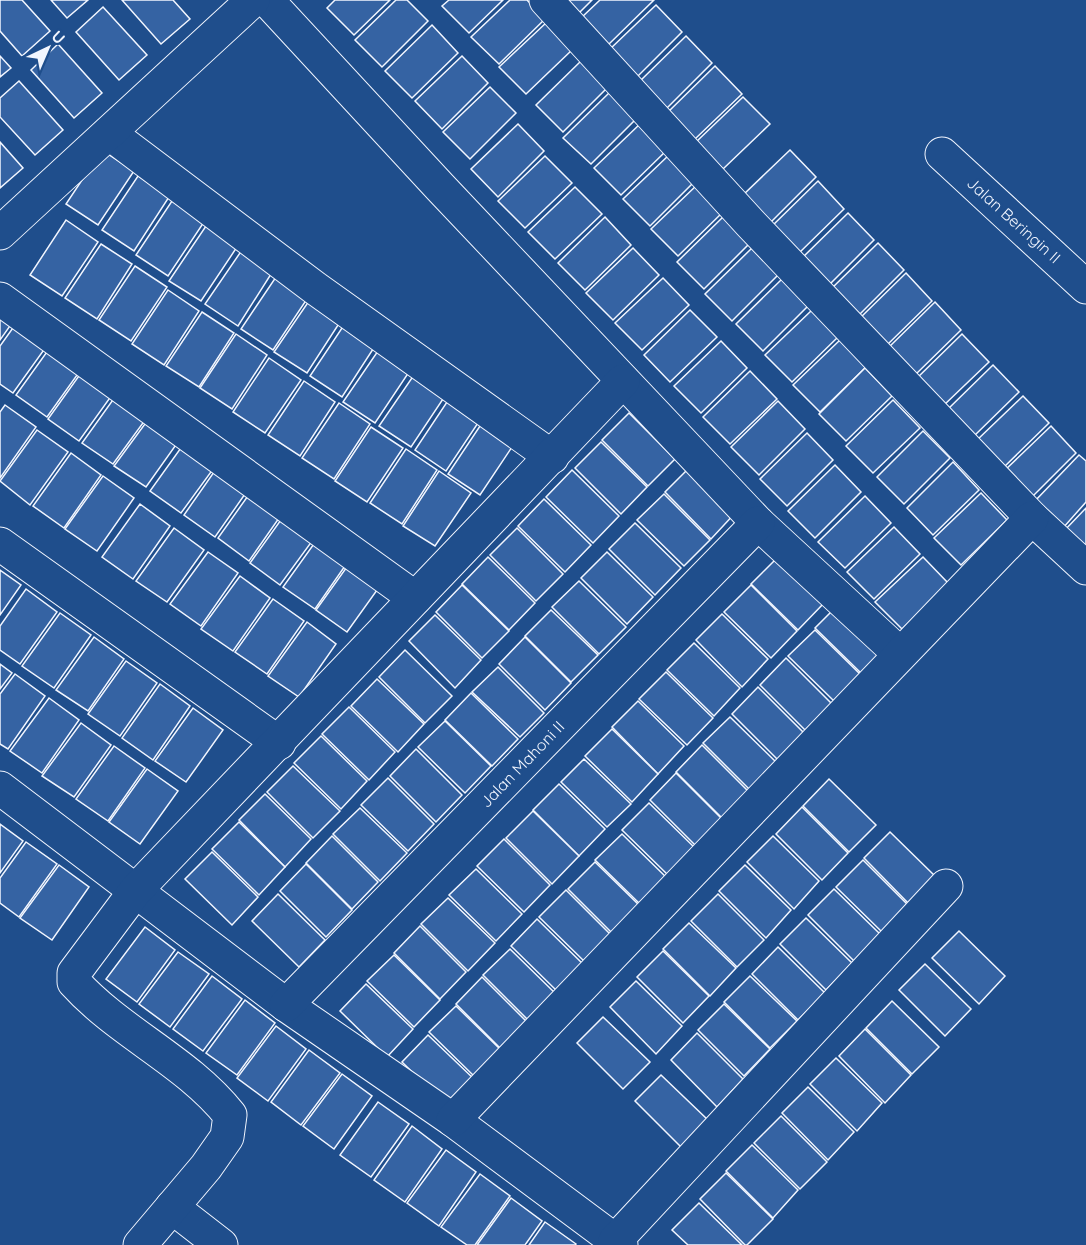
<svg xmlns="http://www.w3.org/2000/svg" width="1086" height="1245" viewBox="0 0 1086 1245" font-family="Quicksand,sans-serif">
<style>
.building{fill:#3563a3;stroke:#f2f6ff;stroke-width:1.5}
.lines{fill:none;stroke-linecap:round;stroke-linejoin:round}
.street-casing{stroke:#f2f6ff;stroke-width:35}
.street{stroke:#1f4e8c;stroke-width:33}
.labels{text-anchor:middle;dominant-baseline:central;stroke-width:4.5;stroke-linejoin:round;paint-order:stroke}
.street-label{font-size:16px;fill:#f2f6ff;stroke:#1f4e8c}
</style>
<rect width="100%" height="100%" fill="#1f4e8c"/>
<g class="building">
<path d="M 0,0 L 22,0 L 50,31 L 22,56 L 0,31 Z"/>
<path d="M 51,0 L 88,0 L 67,18 Z"/>
<path d="M 122,0 L 173,0 L 190,19 L 161,44 Z"/>
<path d="M 335,0 L 390,0 L 354,35 L 327,8 Z"/>
<path d="M 396,0 L 407,0 L 428,21 L 382,67 L 355,40 Z"/>
<path d="M 449,0 L 503,0 L 469,33 L 442,6 Z"/>
<path d="M 510,0 L 527,0 L 545,19 L 499,64 L 471,37 Z"/>
<path d="M 562,0 L 592,0 L 577,15 Z"/>
<path d="M 600,0 L 654,0 L 608,45 L 581,18 Z"/>
<path d="M 656,5 L 682,32 L 636,78 L 609,50 Z"/>
<path d="M 103,7 L 147,55 L 119,80 L 76,32 Z"/>
<path d="M 547,22 L 573,49 L 526,94 L 499,67 Z"/>
<path d="M 432,25 L 458,53 L 412,98 L 385,71 Z"/>
<path d="M 686,36 L 712,63 L 666,109 L 639,82 Z"/>
<path d="M 58,44 L 102,93 L 74,118 L 31,70 Z"/>
<path d="M 0,56 L 11,68 L 0,77 Z"/>
<path d="M 462,56 L 488,83 L 442,129 L 415,101 Z"/>
<path d="M 582,60 L 608,87 L 563,132 L 536,105 Z"/>
<path d="M 715,66 L 742,94 L 695,139 L 668,112 Z"/>
<path d="M 19,81 L 63,130 L 35,155 L 0,117 L 0,98 Z"/>
<path d="M 490,87 L 516,113 L 470,159 L 443,132 Z"/>
<path d="M 610,92 L 636,119 L 591,164 L 563,138 Z"/>
<path d="M 743,97 L 770,124 L 723,169 L 696,142 Z"/>
<path d="M 641,123 L 667,150 L 621,195 L 594,168 Z"/>
<path d="M 518,124 L 544,151 L 498,197 L 471,169 Z"/>
<path d="M 0,142 L 23,168 L 0,188 Z"/>
<path d="M 102,150 L 134,171 L 98,225 L 66,204 Z"/>
<path d="M 790,150 L 816,177 L 771,222 L 743,195 Z"/>
<path d="M 670,154 L 696,180 L 650,226 L 623,199 Z"/>
<path d="M 545,156 L 572,183 L 525,228 L 498,201 Z"/>
<path d="M 138,176 L 169,197 L 134,251 L 102,230 Z"/>
<path d="M 818,181 L 844,209 L 798,254 L 771,227 Z"/>
<path d="M 698,184 L 724,211 L 678,256 L 651,229 Z"/>
<path d="M 575,187 L 602,214 L 555,259 L 528,232 Z"/>
<path d="M 172,201 L 204,222 L 168,276 L 136,255 Z"/>
<path d="M 848,213 L 874,240 L 829,285 L 802,258 Z"/>
<path d="M 724,216 L 750,243 L 704,289 L 677,262 Z"/>
<path d="M 605,217 L 631,245 L 585,290 L 558,263 Z"/>
<path d="M 66,220 L 98,242 L 62,296 L 30,275 Z"/>
<path d="M 206,226 L 237,247 L 201,301 L 169,281 Z"/>
<path d="M 878,243 L 904,270 L 858,316 L 831,289 Z"/>
<path d="M 101,244 L 132,264 L 97,319 L 65,298 Z"/>
<path d="M 633,248 L 659,275 L 613,320 L 586,293 Z"/>
<path d="M 752,248 L 778,275 L 732,321 L 705,294 Z"/>
<path d="M 242,250 L 273,271 L 238,326 L 205,304 Z"/>
<path d="M 135,266 L 167,287 L 131,341 L 99,320 Z"/>
<path d="M 906,273 L 932,301 L 886,346 L 859,319 Z"/>
<path d="M 278,274 L 309,296 L 273,350 L 241,329 Z"/>
<path d="M 663,278 L 689,305 L 642,350 L 615,323 Z"/>
<path d="M 782,279 L 808,306 L 763,351 L 736,324 Z"/>
<path d="M 168,290 L 199,311 L 164,365 L 132,344 Z"/>
<path d="M 311,298 L 342,319 L 307,373 L 274,352 Z"/>
<path d="M 935,302 L 961,330 L 915,375 L 888,348 Z"/>
<path d="M 0,304 L 17,316 L 0,340 Z"/>
<path d="M 690,310 L 717,337 L 670,382 L 644,355 Z"/>
<path d="M 812,310 L 838,337 L 792,382 L 765,355 Z"/>
<path d="M 202,312 L 234,333 L 199,387 L 166,366 Z"/>
<path d="M 20,318 L 51,340 L 13,393 L 0,384 L 0,346 Z"/>
<path d="M 346,322 L 377,343 L 342,397 L 310,376 Z"/>
<path d="M 236,334 L 267,355 L 232,409 L 200,388 Z"/>
<path d="M 962,334 L 989,362 L 943,406 L 915,380 Z"/>
<path d="M 840,340 L 866,367 L 820,412 L 793,385 Z"/>
<path d="M 721,341 L 747,368 L 701,413 L 674,386 Z"/>
<path d="M 54,342 L 85,364 L 47,417 L 16,395 Z"/>
<path d="M 380,348 L 411,369 L 375,423 L 343,402 Z"/>
<path d="M 269,358 L 301,380 L 265,433 L 233,412 Z"/>
<path d="M 993,365 L 1019,392 L 973,437 L 946,411 Z"/>
<path d="M 86,366 L 117,388 L 79,441 L 48,419 Z"/>
<path d="M 865,368 L 892,396 L 846,441 L 819,414 Z"/>
<path d="M 750,371 L 777,399 L 730,444 L 703,417 Z"/>
<path d="M 416,372 L 447,393 L 411,447 L 379,426 Z"/>
<path d="M 304,381 L 335,402 L 300,456 L 268,435 Z"/>
<path d="M 120,390 L 151,412 L 113,464 L 82,443 Z"/>
<path d="M 451,396 L 482,417 L 446,471 L 415,450 Z"/>
<path d="M 1023,396 L 1049,423 L 1003,468 L 976,441 Z"/>
<path d="M 893,400 L 920,428 L 873,473 L 846,446 Z"/>
<path d="M 778,401 L 805,429 L 759,475 L 731,447 Z"/>
<path d="M 339,403 L 370,424 L 334,479 L 302,458 Z"/>
<path d="M 5,405 L 36,427 L 0,478 L 0,412 Z"/>
<path d="M 153,413 L 183,435 L 146,487 L 114,466 Z"/>
<path d="M 629,413 L 675,459 L 648,486 L 602,440 Z"/>
<path d="M 484,420 L 516,441 L 480,495 L 448,474 Z"/>
<path d="M 1051,426 L 1076,453 L 1031,498 L 1004,471 Z"/>
<path d="M 371,427 L 403,448 L 367,502 L 335,481 Z"/>
<path d="M 37,430 L 68,452 L 30,505 L 0,481 Z"/>
<path d="M 923,431 L 950,458 L 904,504 L 877,477 Z"/>
<path d="M 807,433 L 833,460 L 787,506 L 760,479 Z"/>
<path d="M 188,438 L 219,461 L 181,513 L 150,491 Z"/>
<path d="M 601,442 L 647,487 L 621,514 L 575,468 Z"/>
<path d="M 406,449 L 437,470 L 402,524 L 370,503 Z"/>
<path d="M 71,453 L 101,475 L 64,528 L 33,506 Z"/>
<path d="M 1079,455 L 1086,461 L 1086,502 L 1063,528 L 1034,502 Z"/>
<path d="M 221,462 L 252,484 L 215,537 L 184,515 Z"/>
<path d="M 953,462 L 979,490 L 933,535 L 907,508 Z"/>
<path d="M 835,465 L 861,492 L 815,538 L 788,511 Z"/>
<path d="M 691,466 L 737,511 L 711,539 L 665,492 Z"/>
<path d="M 572,470 L 619,516 L 593,543 L 546,497 Z"/>
<path d="M 439,471 L 471,493 L 435,546 L 403,526 Z"/>
<path d="M 103,476 L 134,498 L 97,551 L 65,529 Z"/>
<path d="M 255,486 L 286,508 L 249,561 L 218,538 Z"/>
<path d="M 981,493 L 1007,520 L 961,565 L 934,538 Z"/>
<path d="M 664,494 L 710,540 L 684,566 L 637,520 Z"/>
<path d="M 865,496 L 891,523 L 845,568 L 818,542 Z"/>
<path d="M 544,499 L 591,545 L 565,572 L 518,526 Z"/>
<path d="M 140,504 L 170,526 L 133,579 L 102,557 Z"/>
<path d="M 1086,508 L 1086,554 L 1063,532 Z"/>
<path d="M 288,510 L 318,533 L 280,585 L 250,563 Z"/>
<path d="M 635,523 L 681,568 L 655,595 L 609,549 Z"/>
<path d="M 894,527 L 920,554 L 874,599 L 847,572 Z"/>
<path d="M 174,528 L 204,550 L 167,602 L 136,581 Z"/>
<path d="M 517,528 L 563,574 L 536,601 L 490,555 Z"/>
<path d="M 321,534 L 352,556 L 315,609 L 283,587 Z"/>
<path d="M 208,552 L 238,573 L 201,626 L 170,604 Z"/>
<path d="M 607,552 L 653,597 L 627,624 L 581,578 Z"/>
<path d="M 354,557 L 385,579 L 347,632 L 316,610 Z"/>
<path d="M 488,557 L 535,603 L 509,630 L 462,584 Z"/>
<path d="M 778,557 L 825,602 L 798,630 L 751,584 Z"/>
<path d="M 923,557 L 949,584 L 902,629 L 875,602 Z"/>
<path d="M 0,570 L 21,585 L 0,615 Z"/>
<path d="M 240,576 L 270,598 L 233,651 L 201,629 Z"/>
<path d="M 579,581 L 626,627 L 599,654 L 552,607 Z"/>
<path d="M 462,585 L 509,631 L 482,658 L 436,612 Z"/>
<path d="M 751,585 L 797,631 L 771,658 L 724,612 Z"/>
<path d="M 26,589 L 57,612 L 20,664 L 0,650 L 0,626 Z"/>
<path d="M 273,599 L 304,621 L 267,674 L 235,652 Z"/>
<path d="M 842,601 L 888,647 L 862,674 L 815,628 Z"/>
<path d="M 551,610 L 598,655 L 571,682 L 525,636 Z"/>
<path d="M 60,613 L 91,635 L 54,688 L 22,666 Z"/>
<path d="M 722,614 L 768,659 L 742,687 L 696,640 Z"/>
<path d="M 435,615 L 481,660 L 455,688 L 409,641 Z"/>
<path d="M 307,622 L 336,644 L 299,697 L 268,676 Z"/>
<path d="M 815,630 L 861,675 L 835,702 L 788,656 Z"/>
<path d="M 94,637 L 124,659 L 88,711 L 56,690 Z"/>
<path d="M 525,637 L 571,683 L 545,710 L 499,664 Z"/>
<path d="M 694,643 L 740,688 L 714,716 L 667,670 Z"/>
<path d="M 405,650 L 452,696 L 425,723 L 379,677 Z"/>
<path d="M 786,658 L 832,704 L 806,731 L 760,685 Z"/>
<path d="M 126,661 L 157,683 L 120,736 L 88,714 Z"/>
<path d="M 0,664 L 12,673 L 0,689 Z"/>
<path d="M 498,667 L 544,713 L 520,737 L 472,692 Z"/>
<path d="M 666,672 L 713,718 L 687,745 L 639,699 Z"/>
<path d="M 15,674 L 45,696 L 8,749 L 0,744 L 0,694 Z"/>
<path d="M 377,679 L 424,724 L 398,752 L 351,706 Z"/>
<path d="M 160,684 L 190,706 L 153,760 L 122,738 Z"/>
<path d="M 758,687 L 804,733 L 778,760 L 732,714 Z"/>
<path d="M 471,693 L 518,739 L 492,766 L 445,720 Z"/>
<path d="M 49,698 L 79,720 L 42,773 L 10,751 Z"/>
<path d="M 638,701 L 684,746 L 658,774 L 612,727 Z"/>
<path d="M 349,707 L 395,752 L 369,780 L 322,734 Z"/>
<path d="M 193,708 L 223,730 L 186,782 L 155,761 Z"/>
<path d="M 730,717 L 776,762 L 750,790 L 703,743 Z"/>
<path d="M 445,721 L 491,766 L 465,793 L 418,747 Z"/>
<path d="M 81,723 L 111,745 L 74,797 L 42,776 Z"/>
<path d="M 612,729 L 658,774 L 632,802 L 585,756 Z"/>
<path d="M 321,736 L 367,781 L 341,809 L 294,763 Z"/>
<path d="M 702,745 L 748,791 L 722,818 L 676,772 Z"/>
<path d="M 114,746 L 145,768 L 108,821 L 76,799 Z"/>
<path d="M 416,749 L 462,795 L 436,822 L 390,776 Z"/>
<path d="M 584,759 L 631,804 L 607,827 L 561,782 Z"/>
<path d="M 293,766 L 340,811 L 313,838 L 267,792 Z"/>
<path d="M 147,769 L 178,791 L 140,844 L 109,822 Z"/>
<path d="M 676,773 L 722,819 L 696,846 L 650,800 Z"/>
<path d="M 388,778 L 434,824 L 408,851 L 361,805 Z"/>
<path d="M 829,779 L 876,825 L 849,852 L 803,806 Z"/>
<path d="M 559,784 L 605,829 L 579,856 L 533,810 Z"/>
<path d="M 265,794 L 311,839 L 285,867 L 239,820 Z"/>
<path d="M 649,803 L 695,848 L 669,876 L 622,830 Z"/>
<path d="M 802,807 L 848,853 L 822,880 L 776,834 Z"/>
<path d="M 360,808 L 407,853 L 380,881 L 333,834 Z"/>
<path d="M 533,811 L 579,856 L 552,884 L 506,838 Z"/>
<path d="M 239,822 L 285,867 L 259,895 L 212,849 Z"/>
<path d="M 0,824 L 23,841 L 0,873 Z"/>
<path d="M 890,832 L 936,877 L 910,905 L 864,858 Z"/>
<path d="M 622,834 L 668,879 L 642,906 L 595,860 Z"/>
<path d="M 332,836 L 378,882 L 352,909 L 306,863 Z"/>
<path d="M 773,836 L 819,881 L 794,909 L 747,862 Z"/>
<path d="M 504,839 L 550,885 L 524,912 L 477,866 Z"/>
<path d="M 26,842 L 57,864 L 19,917 L 0,903 L 0,878 Z"/>
<path d="M 212,852 L 258,897 L 232,925 L 185,879 Z"/>
<path d="M 863,860 L 909,906 L 883,933 L 836,887 Z"/>
<path d="M 595,862 L 641,907 L 614,935 L 568,889 Z"/>
<path d="M 306,864 L 352,910 L 326,937 L 280,891 Z"/>
<path d="M 59,865 L 89,887 L 52,940 L 20,918 Z"/>
<path d="M 745,865 L 791,910 L 766,938 L 719,891 Z"/>
<path d="M 476,869 L 522,914 L 496,941 L 449,895 Z"/>
<path d="M 834,889 L 880,934 L 854,961 L 808,915 Z"/>
<path d="M 566,890 L 612,936 L 586,963 L 539,917 Z"/>
<path d="M 278,894 L 325,940 L 299,967 L 252,921 Z"/>
<path d="M 718,894 L 764,940 L 737,967 L 691,921 Z"/>
<path d="M 448,898 L 495,943 L 468,971 L 421,924 Z"/>
<path d="M 806,918 L 852,963 L 826,990 L 780,944 Z"/>
<path d="M 537,919 L 584,965 L 558,992 L 511,946 Z"/>
<path d="M 689,923 L 736,968 L 710,996 L 663,949 Z"/>
<path d="M 420,926 L 466,972 L 440,999 L 394,953 Z"/>
<path d="M 145,927 L 175,950 L 137,1002 L 106,979 Z"/>
<path d="M 959,931 L 1005,976 L 979,1004 L 932,958 Z"/>
<path d="M 778,947 L 825,993 L 798,1020 L 752,974 Z"/>
<path d="M 510,949 L 556,994 L 530,1022 L 483,975 Z"/>
<path d="M 663,951 L 709,996 L 683,1023 L 637,977 Z"/>
<path d="M 178,952 L 209,974 L 170,1027 L 139,1004 Z"/>
<path d="M 394,955 L 440,1000 L 414,1027 L 367,981 Z"/>
<path d="M 925,964 L 971,1009 L 945,1036 L 899,990 Z"/>
<path d="M 212,976 L 242,999 L 203,1051 L 173,1029 Z"/>
<path d="M 750,976 L 797,1021 L 770,1048 L 724,1002 Z"/>
<path d="M 482,977 L 528,1023 L 502,1050 L 456,1004 Z"/>
<path d="M 636,981 L 682,1026 L 656,1054 L 610,1007 Z"/>
<path d="M 366,984 L 413,1029 L 387,1057 L 340,1011 Z"/>
<path d="M 245,1000 L 275,1023 L 237,1075 L 206,1053 Z"/>
<path d="M 892,1001 L 939,1047 L 912,1074 L 866,1028 Z"/>
<path d="M 724,1004 L 770,1049 L 744,1076 L 698,1030 Z"/>
<path d="M 456,1006 L 502,1051 L 476,1078 L 429,1032 Z"/>
<path d="M 603,1017 L 650,1062 L 623,1089 L 577,1043 Z"/>
<path d="M 276,1026 L 306,1049 L 268,1101 L 237,1078 Z"/>
<path d="M 865,1029 L 911,1075 L 885,1103 L 839,1056 Z"/>
<path d="M 697,1033 L 743,1079 L 717,1107 L 671,1060 Z"/>
<path d="M 428,1035 L 475,1080 L 449,1108 L 402,1062 Z"/>
<path d="M 309,1050 L 340,1073 L 301,1125 L 271,1102 Z"/>
<path d="M 836,1058 L 882,1103 L 857,1131 L 810,1084 Z"/>
<path d="M 342,1074 L 372,1096 L 334,1149 L 303,1126 Z"/>
<path d="M 661,1075 L 708,1120 L 681,1147 L 635,1101 Z"/>
<path d="M 808,1087 L 854,1132 L 828,1160 L 782,1113 Z"/>
<path d="M 378,1102 L 409,1124 L 371,1177 L 340,1155 Z"/>
<path d="M 781,1116 L 827,1162 L 800,1189 L 754,1143 Z"/>
<path d="M 412,1126 L 442,1149 L 405,1202 L 374,1180 Z"/>
<path d="M 752,1145 L 798,1190 L 773,1218 L 726,1171 Z"/>
<path d="M 446,1150 L 476,1172 L 439,1226 L 407,1203 Z"/>
<path d="M 726,1173 L 773,1219 L 747,1245 L 745,1245 L 700,1199 Z"/>
<path d="M 480,1174 L 510,1196 L 475,1245 L 467,1245 L 441,1227 Z"/>
<path d="M 511,1198 L 542,1221 L 525,1245 L 477,1245 Z"/>
<path d="M 699,1203 L 742,1245 L 688,1245 L 672,1230 Z"/>
<path d="M 545,1222 L 576,1244 L 575,1245 L 529,1245 Z"/>
</g>
<g class="lines">
<g class="street-casing">
<g id="street">
<path d="M 267,0 L 440,187 L 758,523 L 900,654"/>
<path d="M 546,0 L 751,224 L 1032,518 L 1086,568"/>
<path d="M 109,133 L 315,288 L 552,457"/>
<path d="M 942,154 L 1086,287"/>
<path d="M 0,233 L 253,0"/>
<path d="M 0,299 L 415,598"/>
<path d="M 0,544 L 279,743"/>
<path d="M 0,788 L 286,1005 L 453,1120 L 621,1245"/>
<path d="M 286,1005 L 758,523"/>
<path d="M 453,1120 L 1032,518"/>
<path d="M 172,1207 L 221,1245"/>
<path d="M 615,1241 L 946,886"/>
<path d="M 140,1245 L 206,1167 L 227,1137 L 230,1115 C 187,1061 120,1033 74,982 L 74,973 L 136,890 L 623,381"/>
</g>
</g>
<use href="#street" class="street"/>
</g>
<g class="labels">
<g class="street-label">
<text transform="translate(1014 220) rotate(42)">Jalan Beringin II</text>
<text transform="translate(522 764) rotate(-46)">Jalan Mahoni II</text>
</g>
</g>
<g transform="translate(48 48) rotate(44)" stroke="#1f4e8c" stroke-width="4.5" paint-order="stroke">
<path d="M0-4.5L10 22L0 15L-10 22Z" fill="#f2f6ff"/>
<text y="-9" font-size="16" font-weight="bold" text-anchor="middle" fill="#f2f6ff">U</text>
</g>
</svg>
